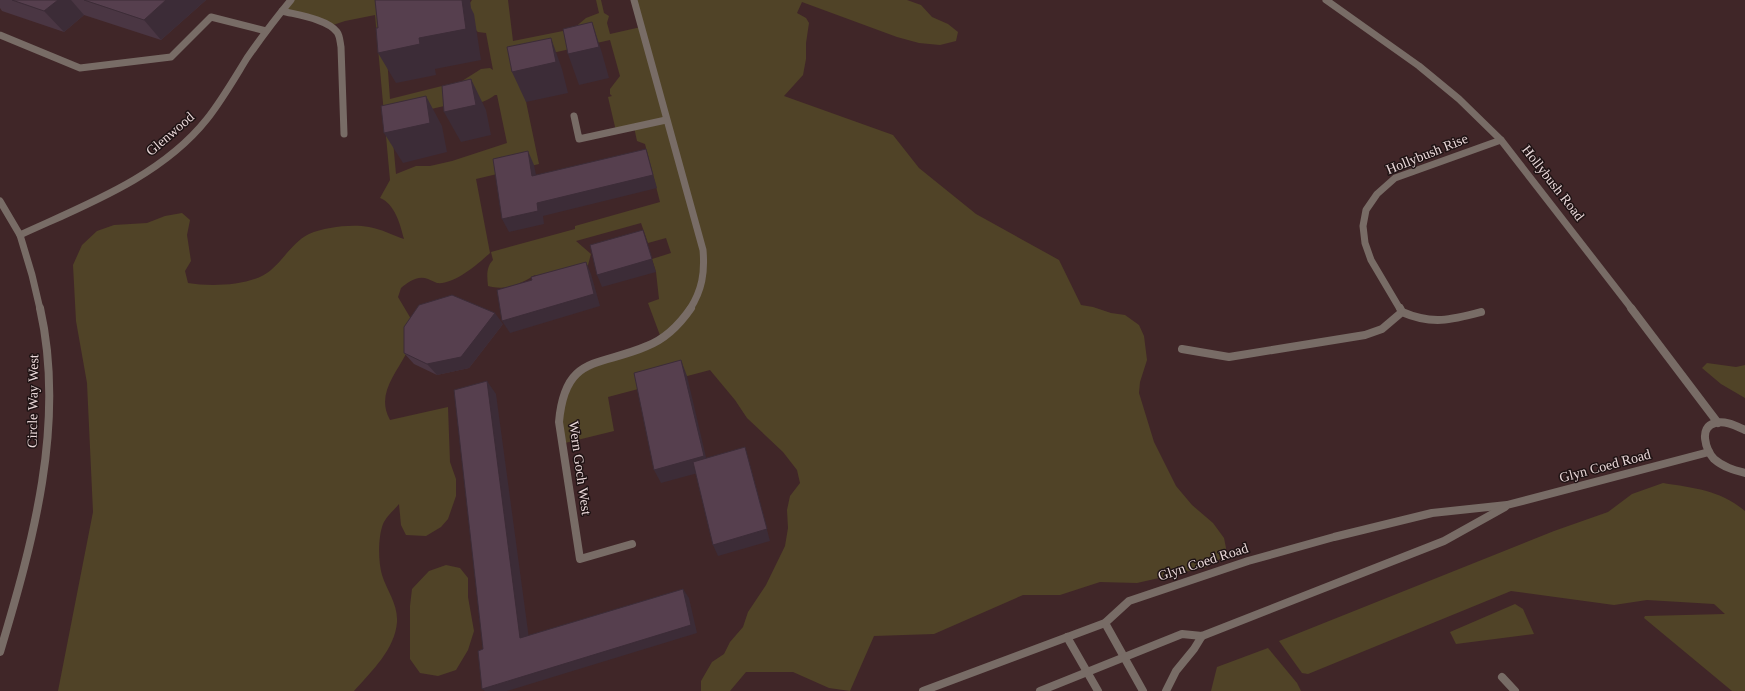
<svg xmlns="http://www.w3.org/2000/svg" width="1745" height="691" viewBox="0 0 1745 691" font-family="'Times New Roman',serif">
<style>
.green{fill:#504327;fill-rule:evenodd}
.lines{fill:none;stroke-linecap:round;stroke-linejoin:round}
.service{stroke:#786c66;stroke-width:7}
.minor-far1{stroke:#786c66;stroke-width:7}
.minor{stroke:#786c66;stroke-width:8}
.tertiary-far1{stroke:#786c66;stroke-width:7}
.tertiary{stroke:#786c66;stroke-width:8}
.wall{fill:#4a3643}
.shaded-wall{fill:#3c2c37}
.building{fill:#563f4e;stroke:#3c2c37}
.labels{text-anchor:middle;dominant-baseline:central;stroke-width:3;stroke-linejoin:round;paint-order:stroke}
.street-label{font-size:14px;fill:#ead8d9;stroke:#1f1314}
</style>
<rect width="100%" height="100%" fill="#402628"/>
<g class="green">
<path d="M 291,0 L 381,0 L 467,7 L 472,0 L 508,0 L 513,41 L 573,29 L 586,18 L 599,13 L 596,0 L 601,0 L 604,13 L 609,16 L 607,23 L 610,34 L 641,27 L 634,0 L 907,0 L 921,5 L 932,17 L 948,24 L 958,32 L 956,41 L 940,45 L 919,43 L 897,37 L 802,2 L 797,13 L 806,18 L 809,23 L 806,43 L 806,59 L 803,75 L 784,96 L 893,135 L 919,168 L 976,214 L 1059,260 L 1081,305 L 1093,307 L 1111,313 L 1125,315 L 1139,325 L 1144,336 L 1147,360 L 1140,382 L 1139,393 L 1154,442 L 1176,486 L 1192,505 L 1213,523 L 1224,538 L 1226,548 L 1223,557 L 1207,567 L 1137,583 L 1100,582 L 1060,595 L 1023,595 L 934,634 L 874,636 L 850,691 L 829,688 L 793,672 L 746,672 L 730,691 L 701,691 L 701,681 L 712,662 L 724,654 L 730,642 L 743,627 L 748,612 L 766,585 L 785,546 L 788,528 L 787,510 L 790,496 L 800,483 L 797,470 L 783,452 L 747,418 L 735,400 L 710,370 L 608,397 L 614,431 L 561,444 L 559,422 L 574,376 L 661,338 L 648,303 L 659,299 L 656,272 L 652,259 L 671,253 L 666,238 L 648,243 L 641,223 L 576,241 L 591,254 L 588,265 L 579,274 L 547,279 L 535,275 C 520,284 506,291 488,286 C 487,276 486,267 493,260 L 491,252 L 575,229 L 575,226 L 660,202 L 645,144 L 637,141 L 634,127 L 616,131 L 608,97 L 612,96 L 610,94 L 610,89 L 620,76 L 610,40 L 539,56 L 519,68 L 539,164 L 476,179 L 490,253 C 478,264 454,285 437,283 C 434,282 431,280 428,279 C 417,275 409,282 401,288 L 398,297 L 414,324 C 412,333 411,346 406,354 C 395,375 376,395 390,420 L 448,407 L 450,462 L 456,479 L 456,496 L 448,519 L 441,527 L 426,536 L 406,535 L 401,525 L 399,504 C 394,510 386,517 383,524 C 378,537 378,561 382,575 C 387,591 398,604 397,622 C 395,649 372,671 354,691 L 58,691 L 93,512 L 87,383 L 76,321 L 73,265 L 82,245 L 97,231 L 114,225 L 147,223 L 165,216 L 182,213 L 190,220 L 187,235 L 191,261 L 185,271 L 188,283 C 211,287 253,286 271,270 C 284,259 293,242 309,234 C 326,227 351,224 369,227 C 381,229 392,235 404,239 C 400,224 395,204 380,198 L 390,180 L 375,15 L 345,21 L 330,26 L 282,11 ZM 471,26 L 478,32 L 486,33 L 493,70 L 490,68 L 481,69 L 462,81 L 390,99 L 386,44 ZM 495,95 L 497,95 L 507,143 L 452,161 L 430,166 L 416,166 L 396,174 L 391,119 C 414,114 439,106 462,103 C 478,101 480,106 495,95 Z"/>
<path d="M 1707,363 L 1736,367 L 1745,365 L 1745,398 L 1721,384 L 1702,368 Z"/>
<path d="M 1663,483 C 1694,488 1720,490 1745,511 L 1745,691 L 1732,691 L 1644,618 L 1645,616 L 1725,614 L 1714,604 L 1647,600 L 1614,605 L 1511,591 L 1308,674 L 1302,673 L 1279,641 L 1554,531 L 1608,512 L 1632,494 Z"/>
<path d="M 446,565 L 460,568 L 468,578 L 468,597 L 474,631 L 468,650 L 456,670 L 438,676 L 420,673 L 410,659 L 410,606 L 412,589 L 429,571 Z"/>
<path d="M 1515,604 L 1523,609 L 1534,634 L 1456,644 L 1450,632 Z"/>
<path d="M 1268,648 L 1297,683 L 1301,691 L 1211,691 L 1217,667 Z"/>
</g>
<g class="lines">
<path class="service" d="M 0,35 L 80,68 L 171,57 L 211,17 L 266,31"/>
<g class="minor-far1">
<path d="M 634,0 L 703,250 C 705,273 702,290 690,309"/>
<path d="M 1326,0 L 1419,66 L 1459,99 L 1501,140 L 1632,309"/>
<path d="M 282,11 C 297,15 327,19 337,32 C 340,36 340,42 341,47 L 344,134"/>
<path d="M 574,116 L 579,139 L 666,120"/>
<path d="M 20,235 C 85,205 161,177 207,119 C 222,100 234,79 247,58 C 261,38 275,19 291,0"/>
<path d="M 1400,309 L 1371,260 L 1365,243 L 1363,226 L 1366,210 L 1377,194 L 1395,178 L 1501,140"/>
</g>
<g class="minor">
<path d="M 1400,308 L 1402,312"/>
<path d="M 1631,308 L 1718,423"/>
<path d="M 1182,349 L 1229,357 L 1365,335 L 1382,329 L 1402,312 C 1432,325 1451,320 1481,312"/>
<path d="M 632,544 L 580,559 L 559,422 C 565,354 599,367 647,346 C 665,339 680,324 691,308"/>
<path d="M 1502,677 L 1515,691"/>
</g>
<path class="tertiary-far1" d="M 0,201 L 20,235 L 32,275 L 40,309"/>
<g class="tertiary">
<path d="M 1745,430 C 1736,426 1725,420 1715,423 C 1698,427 1706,450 1714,459 C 1723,467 1734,470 1745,473"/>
<path d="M 1105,623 L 1143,691"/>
<path d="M 1067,637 L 1098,691"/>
<path d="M 0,652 C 33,542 66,423 40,308"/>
<path d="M 923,691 L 1105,623 L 1129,601 L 1248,561 L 1334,537 L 1432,513 L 1507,505 L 1709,452"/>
<path d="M 1040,691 L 1182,634 L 1202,636 L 1444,541 L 1505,507"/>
<path d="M 1166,691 L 1176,671 L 1194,649 L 1202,636"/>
</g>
</g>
<g class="wall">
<path d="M 0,0 L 206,0 L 161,40 L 84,15 L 64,32 L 2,11 L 0,8 Z"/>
<path d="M 503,324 L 469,368 L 437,375 L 414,364 L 404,353 Z"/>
</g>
<g class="shaded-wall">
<path d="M 58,0 L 71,0 L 84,15 L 64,32 L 44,11 Z"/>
<path d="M 166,0 L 206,0 L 161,40 L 144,20 Z"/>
<path d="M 462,0 L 470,0 L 471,8 L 474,14 L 481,60 L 435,69 L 436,75 L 396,83 L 378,53 L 419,38 Z"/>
<path d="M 592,22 L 602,53 L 609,78 L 579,85 L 568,54 Z"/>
<path d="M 551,38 L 562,69 L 568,93 L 526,102 L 512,72 Z"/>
<path d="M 471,79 L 486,110 L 491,135 L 461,142 L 444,112 Z"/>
<path d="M 426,96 L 442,126 L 447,152 L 403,163 L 384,133 Z"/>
<path d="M 646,149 L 657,188 L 543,216 L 544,224 L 509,232 L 502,219 Z"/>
<path d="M 528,151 L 534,165 L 539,189 L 532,176 Z"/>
<path d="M 643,230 L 656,272 L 602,287 L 597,275 Z"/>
<path d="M 586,262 L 591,274 L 600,306 L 510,333 L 502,321 Z"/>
<path d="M 495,313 L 503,324 L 469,368 L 437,375 L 427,364 Z"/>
<path d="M 681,360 L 687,376 L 709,470 L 661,483 L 654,470 Z"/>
<path d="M 487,381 L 496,394 L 530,646 L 520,638 Z"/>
<path d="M 745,447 L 770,541 L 718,556 L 713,545 Z"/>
<path d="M 683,589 L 689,598 L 697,633 L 507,691 L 485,691 L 482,689 Z"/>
</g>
<g class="building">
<path d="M 12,0 L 58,0 L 44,11 Z"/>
<path d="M 84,0 L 166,0 L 144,20 Z"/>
<path d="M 375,0 L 462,0 L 466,29 L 419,38 L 420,44 L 378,53 L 376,28 L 378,28 Z"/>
<path d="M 592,22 L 599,47 L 568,54 L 563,29 Z"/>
<path d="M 551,38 L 556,62 L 512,72 L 507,47 Z"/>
<path d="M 471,79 L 476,105 L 444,112 L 442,86 Z"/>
<path d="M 426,96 L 430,123 L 384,133 L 381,106 Z"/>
<path d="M 646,149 L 653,175 L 537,203 L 538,211 L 502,219 L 493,159 L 528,151 L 532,176 Z"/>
<path d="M 643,230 L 652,259 L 597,275 L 590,245 Z"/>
<path d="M 586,262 L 594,294 L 502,321 L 497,290 L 532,280 L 531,277 Z"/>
<path d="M 452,295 L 495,313 L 461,357 L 427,364 L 404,353 L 404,327 L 419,305 Z"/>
<path d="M 681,360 L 704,456 L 654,470 L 634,373 Z"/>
<path d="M 487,381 L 520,638 L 683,589 L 691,625 L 482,689 L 478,651 L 483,649 L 454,390 Z"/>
<path d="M 745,447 L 767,529 L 713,545 L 693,462 Z"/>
</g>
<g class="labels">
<g class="street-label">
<text transform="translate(170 134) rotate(-41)">Glenwood</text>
<text transform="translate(1427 154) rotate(-22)">Hollybush Rise</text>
<text transform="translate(1553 183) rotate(52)">Hollybush Road</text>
<text transform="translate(33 401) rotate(-89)">Circle Way West</text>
<text transform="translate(1605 466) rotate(-15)">Glyn Coed Road</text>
<text transform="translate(580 468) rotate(82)">Wern Goch West</text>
<text transform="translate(1203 562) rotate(-18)">Glyn Coed Road</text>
</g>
</g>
</svg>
